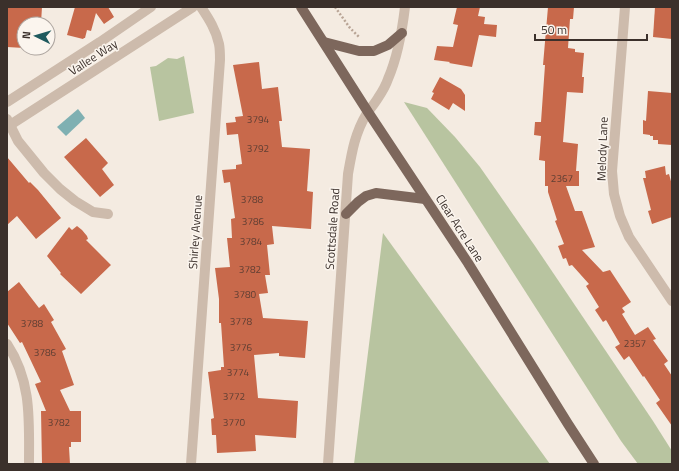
<svg xmlns="http://www.w3.org/2000/svg" width="679" height="471" viewBox="0 0 679 471" font-family="'Titillium Web',sans-serif">
<style>
.green{fill:#b8c4a0}
.water{fill:#7fb0b2}
.building{fill:#c8694b}
.lines{fill:none;stroke-linecap:round;stroke-linejoin:round}
.path{stroke:#b9a596;stroke-width:2.5;stroke-dasharray:2 2;stroke-linecap:butt}
.minor{stroke:#cdbbac;stroke-width:10}
.major{stroke:#7d675c;stroke-width:10}
.labels{text-anchor:middle;dominant-baseline:central;stroke-width:3;stroke-linejoin:round;paint-order:stroke}
.number-label{font-size:10px;fill:#5e3e33}
.street-label{font-size:12px;fill:#3b302b;stroke:#fbf5ee}
</style>
<rect width="100%" height="100%" fill="#f4ebe1"/>
<g class="green">
<path d="M 184,56 L 194,113 L 159,121 L 150,67 L 156,66 L 168,58 L 177,59 Z"/>
<path d="M 404,102 L 427,108 L 455,137 L 480,167 L 535,246 L 653,421 L 672,451 L 672,464 L 638,464 L 621,441 Z"/>
<path d="M 383,233 L 550,464 L 354,464 Z"/>
</g>
<path class="water" d="M 78,109 L 85,118 L 66,136 L 57,127 Z"/>
<g class="building">
<path d="M 7,7 L 42,7 L 41,23 L 24,22 L 24,48 L 7,47 Z"/>
<path d="M 75,7 L 108,7 L 114,17 L 104,24 L 96,13 L 91,31 L 87,30 L 85,38 L 84,38 L 83,39 L 67,35 Z"/>
<path d="M 457,7 L 480,7 L 478,16 L 485,17 L 484,24 L 497,25 L 496,37 L 479,35 L 472,67 L 449,63 L 450,62 L 434,60 L 437,46 L 453,47 L 458,25 L 453,24 Z"/>
<path d="M 548,7 L 574,7 L 573,19 L 570,19 L 568,48 L 575,49 L 575,52 L 584,53 L 582,77 L 584,77 L 583,93 L 567,92 L 563,142 L 578,144 L 576,171 L 579,171 L 579,186 L 566,186 L 575,211 L 582,211 L 595,247 L 582,250 L 603,272 L 610,270 L 631,302 L 622,308 L 625,312 L 622,314 L 635,335 L 648,327 L 656,339 L 653,340 L 668,361 L 664,364 L 672,376 L 672,426 L 656,403 L 660,400 L 644,376 L 643,377 L 629,356 L 624,360 L 615,347 L 620,344 L 606,320 L 603,322 L 595,310 L 599,307 L 586,286 L 589,284 L 572,265 L 569,266 L 566,258 L 563,259 L 558,246 L 564,244 L 555,221 L 557,220 L 548,192 L 548,186 L 545,186 L 545,161 L 539,160 L 541,136 L 534,135 L 535,122 L 541,122 L 545,65 L 543,65 Z"/>
<path d="M 655,7 L 672,7 L 672,39 L 653,37 Z"/>
<path d="M 259,62 L 262,89 L 278,87 L 282,121 L 279,121 L 282,147 L 310,149 L 307,191 L 313,192 L 311,229 L 272,226 L 274,244 L 267,245 L 270,275 L 265,275 L 268,293 L 259,294 L 263,318 L 308,321 L 305,358 L 279,356 L 279,353 L 254,355 L 258,398 L 298,401 L 296,438 L 255,435 L 256,451 L 217,453 L 216,435 L 212,435 L 211,419 L 214,418 L 208,372 L 221,370 L 221,367 L 224,367 L 221,323 L 219,323 L 219,299 L 215,268 L 230,267 L 227,238 L 232,238 L 231,219 L 235,218 L 230,182 L 224,183 L 222,170 L 236,169 L 236,165 L 242,164 L 238,134 L 227,135 L 226,123 L 236,122 L 235,117 L 243,116 L 233,65 Z"/>
<path d="M 440,77 L 461,89 L 465,95 L 465,111 L 453,103 L 449,110 L 431,99 L 434,93 L 432,92 Z"/>
<path d="M 648,91 L 672,93 L 672,145 L 658,144 L 658,140 L 653,140 L 653,136 L 650,136 L 650,135 L 643,134 L 643,120 L 646,121 Z"/>
<path d="M 86,138 L 108,163 L 102,169 L 114,185 L 100,197 L 64,157 Z"/>
<path d="M 7,157 L 29,183 L 30,182 L 38,190 L 61,218 L 36,239 L 17,216 L 7,225 Z"/>
<path d="M 665,166 L 666,175 L 669,174 L 672,185 L 672,217 L 652,224 L 648,211 L 651,210 L 643,178 L 646,178 L 645,171 Z"/>
<path d="M 77,226 L 82,230 L 87,236 L 88,239 L 86,240 L 111,265 L 81,294 L 60,274 L 61,273 L 47,256 L 69,227 L 72,230 Z"/>
<path d="M 19,282 L 39,308 L 44,304 L 54,320 L 51,322 L 66,349 L 62,351 L 74,385 L 60,390 L 70,411 L 81,411 L 81,442 L 71,442 L 71,447 L 69,447 L 70,464 L 42,464 L 41,411 L 46,411 L 35,384 L 41,382 L 22,342 L 20,343 L 7,323 L 7,292 Z"/>
</g>
<g class="lines">
<path class="path" d="M 335,7 L 350,28 L 359,37"/>
<g class="minor">
<path d="M 625,7 L 612,171 L 614,194 L 620,216 L 629,237 L 672,301"/>
<path d="M 7,102 L 100,42 L 151,7"/>
<path d="M 7,119 L 18,141 L 44,173 L 60,189 L 75,201 L 93,212 L 108,214"/>
<path d="M 7,127 L 193,7"/>
<path d="M 7,344 C 32,382 29,420 29,464"/>
<path d="M 191,464 L 220,60 C 220,55 220,49 219,44 C 216,30 209,19 201,7"/>
<path d="M 328,464 L 348,174 C 352,151 355,133 367,113 C 371,108 375,103 378,98 C 382,92 386,85 388,79 C 398,56 402,32 405,7"/>
</g>
<g class="major">
<path d="M 301,7 L 368,112 L 468,263 L 568,424 L 594,464"/>
<path d="M 324,42 L 359,51 L 374,51 L 388,45 L 402,33"/>
<path d="M 346,214 L 358,202 L 366,196 L 376,193 L 425,199"/>
</g>
</g>
<g class="labels">
<g class="number-label">
<text x="258" y="119">3794</text>
<text x="258" y="148">3792</text>
<text x="562" y="178">2367</text>
<text x="252" y="199">3788</text>
<text x="253" y="221">3786</text>
<text x="251" y="241">3784</text>
<text x="250" y="269">3782</text>
<text x="245" y="294">3780</text>
<text x="241" y="321">3778</text>
<text x="32" y="323">3788</text>
<text x="635" y="343">2357</text>
<text x="241" y="347">3776</text>
<text x="45" y="352">3786</text>
<text x="238" y="372">3774</text>
<text x="234" y="396">3772</text>
<text x="59" y="422">3782</text>
<text x="234" y="422">3770</text>
</g>
<g class="street-label">
<text transform="translate(93 57) rotate(-33)">Vallee Way</text>
<text transform="translate(602 149) rotate(-88)">Melody Lane</text>
<text transform="translate(460 228) rotate(57)">Clear Acre Lane</text>
<text transform="translate(332 229) rotate(-86)">Scottsdale Road</text>
<text transform="translate(195 232) rotate(-86)">Shirley Avenue</text>
</g>
</g>
<rect width="679" height="471" fill="none" stroke="#3b302b" stroke-width="16"/>
<g transform="translate(36 36) rotate(275)"><circle r="19" fill="#fbf5ee" stroke="#aea6a0"/>
<path d="M0-3L7 15L0 10L-7 15Z" fill="#1f5a5e"/>
<text y="-6" font-size="11" font-weight="bold" text-anchor="middle" fill="#3b302b">N</text>
</g>
<path d="M535 34v6h112v-6" fill="none" stroke="#3b302b" stroke-width="2"/>
<text x="541" y="34" font-size="12" fill="#3b302b" stroke="#fbf5ee" stroke-width="3" paint-order="stroke">50 m</text>
</svg>
